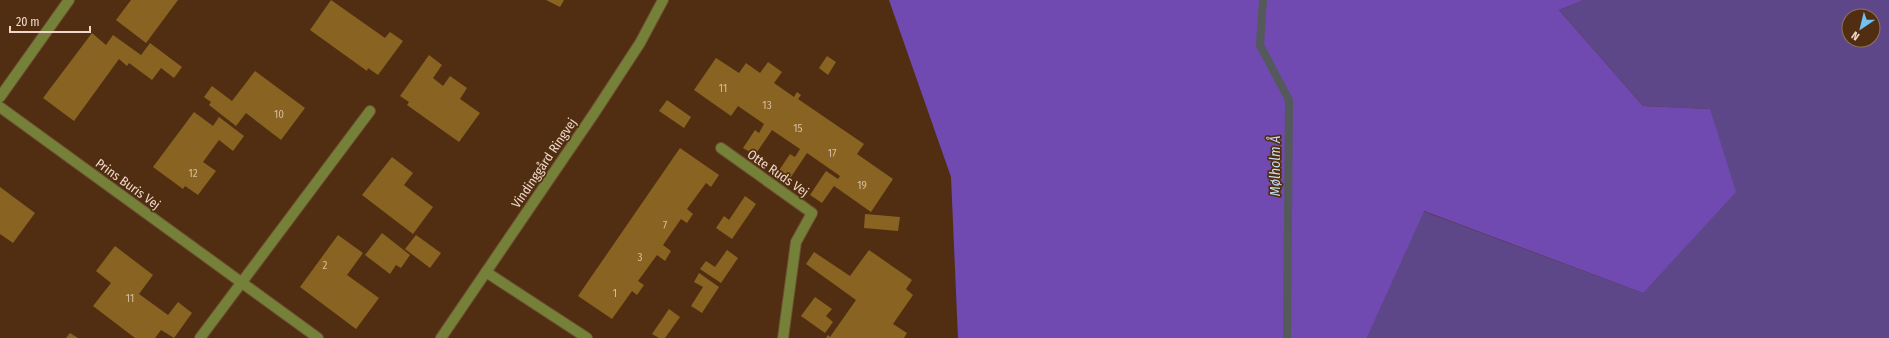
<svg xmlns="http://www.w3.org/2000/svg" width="1889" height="338" viewBox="0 0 1889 338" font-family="'Fira Sans Condensed',sans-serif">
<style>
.green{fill:#5d4788;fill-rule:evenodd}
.forest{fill:#704ab0}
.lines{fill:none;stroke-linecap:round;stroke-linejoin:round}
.stream{stroke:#54595c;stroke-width:8}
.building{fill:#896321}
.minor-casing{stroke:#6d4d32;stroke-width:12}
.minor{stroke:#758139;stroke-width:10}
.labels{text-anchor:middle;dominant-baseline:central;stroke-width:3.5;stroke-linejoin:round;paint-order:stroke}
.number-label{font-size:11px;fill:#d6bb9f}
.street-label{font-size:13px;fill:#efd8c9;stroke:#512e11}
.water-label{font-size:14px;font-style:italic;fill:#c1dcee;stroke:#512e11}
</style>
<rect width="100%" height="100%" fill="#512e11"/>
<path class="green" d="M 1584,0 L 1889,0 L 1889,338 L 1367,338 L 1423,211 L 1643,293 L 1710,109 L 1643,106 L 1559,10 ZM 1849,16 L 1873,16 L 1873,40 L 1849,40 Z"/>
<path class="forest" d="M 889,0 L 1584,0 L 1559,10 L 1643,106 L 1710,109 L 1736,192 L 1643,293 L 1424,211 L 1367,338 L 958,338 L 951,177 Z"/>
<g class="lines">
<path class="stream" d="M 1263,0 L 1260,45 L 1289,100 L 1287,338"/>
</g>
<g class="building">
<path d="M 131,0 L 178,0 L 146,43 L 116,20 Z"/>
<path d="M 331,0 L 385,38 L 390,32 L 403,41 L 378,75 L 368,68 L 367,71 L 310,30 Z"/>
<path d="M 546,0 L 564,0 L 560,7 Z"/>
<path d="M 92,33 L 106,45 L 113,35 L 141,55 L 150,43 L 182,67 L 174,78 L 161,68 L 152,80 L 129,63 L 127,66 L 119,59 L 74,121 L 43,98 Z"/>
<path d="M 429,55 L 442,65 L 433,78 L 443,86 L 450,76 L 467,88 L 460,99 L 480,113 L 459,142 L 407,105 L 409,102 L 400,96 Z"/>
<path d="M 827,56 L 836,62 L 828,75 L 819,68 Z"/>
<path d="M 716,58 L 739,73 L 746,63 L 760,73 L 768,62 L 782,72 L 774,83 L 794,97 L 797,92 L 801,95 L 798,99 L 864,144 L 857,154 L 893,179 L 871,212 L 834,186 L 822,203 L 810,195 L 826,171 L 838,179 L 840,176 L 807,153 L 789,180 L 778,172 L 790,154 L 795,157 L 800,149 L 772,130 L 755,155 L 743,148 L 755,130 L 759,133 L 764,124 L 738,106 L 731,116 L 694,90 Z"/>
<path d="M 255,71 L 305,108 L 281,140 L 246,113 L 236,126 L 209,105 L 211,102 L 204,97 L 212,86 L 232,101 Z"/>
<path d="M 667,100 L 691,117 L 684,128 L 659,111 Z"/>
<path d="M 194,112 L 213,126 L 219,117 L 244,136 L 233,151 L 219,140 L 203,162 L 216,171 L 198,195 L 185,186 L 183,189 L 153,167 Z"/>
<path d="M 680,148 L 719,175 L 711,187 L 706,183 L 687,209 L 693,214 L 687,223 L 681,219 L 663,245 L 671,251 L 665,261 L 657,255 L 638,281 L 644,285 L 637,295 L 632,291 L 612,319 L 578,296 Z"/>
<path d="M 392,157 L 413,173 L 404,185 L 433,207 L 413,234 L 362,195 Z"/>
<path d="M 0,187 L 35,213 L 13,243 L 0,234 Z"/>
<path d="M 745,196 L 756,204 L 732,239 L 716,228 L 724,216 L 729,220 Z"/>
<path d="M 865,214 L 900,217 L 898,231 L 864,228 Z"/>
<path d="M 382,233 L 410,255 L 401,268 L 396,265 L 390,274 L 365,255 Z"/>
<path d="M 338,235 L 363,253 L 347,275 L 379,298 L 356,329 L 300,287 Z"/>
<path d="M 416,235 L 441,253 L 430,268 L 405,249 Z"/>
<path d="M 115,246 L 153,275 L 139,294 L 168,315 L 178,302 L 192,313 L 174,338 L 161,330 L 155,338 L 135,338 L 93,306 L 111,283 L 96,271 Z"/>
<path d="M 727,250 L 738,258 L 721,283 L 700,269 L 706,261 L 715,267 Z"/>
<path d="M 869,250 L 912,280 L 906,289 L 913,295 L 893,324 L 907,333 L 904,338 L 826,338 L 828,335 L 830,337 L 856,300 L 806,264 L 814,252 L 850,276 Z"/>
<path d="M 699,273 L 719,287 L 702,313 L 691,306 L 703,287 L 694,282 Z"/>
<path d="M 815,297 L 832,309 L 826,316 L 833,322 L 825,333 L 801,316 Z"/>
<path d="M 669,309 L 680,317 L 665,338 L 659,338 L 652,334 Z"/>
<path d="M 70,333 L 78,338 L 66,338 Z"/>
</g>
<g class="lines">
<g class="minor-casing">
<g id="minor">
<path d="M 0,97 L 69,0"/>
<path d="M 0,107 L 318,338"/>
<path d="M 721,148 L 812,213 L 796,242 L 783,338"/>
<path d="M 486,272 L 587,338"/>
<path d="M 200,338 L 370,111"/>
<path d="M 441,338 L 595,112 L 640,43 L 663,0"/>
</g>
</g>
<use href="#minor" class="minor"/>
</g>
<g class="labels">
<g class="number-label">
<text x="723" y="88">11</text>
<text x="767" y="105">13</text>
<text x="279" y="114">10</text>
<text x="798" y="128">15</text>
<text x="832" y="153">17</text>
<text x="193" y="173">12</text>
<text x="862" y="185">19</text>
<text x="665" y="225">7</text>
<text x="640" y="257">3</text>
<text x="325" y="265">2</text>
<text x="615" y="293">1</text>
<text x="130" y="298">11</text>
</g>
<g class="street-label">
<text transform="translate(544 163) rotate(-56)">Vindinggård Ringvej</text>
<text transform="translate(778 173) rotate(35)">Otte Ruds Vej</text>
<text transform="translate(128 184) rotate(36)">Prins Buris Vej</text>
</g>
<g class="water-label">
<text transform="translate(1275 166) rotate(-90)">Mølholm Å</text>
</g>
</g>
<g transform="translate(1861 28) rotate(215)"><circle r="19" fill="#512e11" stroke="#90725b"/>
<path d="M0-3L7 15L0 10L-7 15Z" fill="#70c2f4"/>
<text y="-6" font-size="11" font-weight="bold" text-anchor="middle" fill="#efd8c9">N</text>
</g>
<path d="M10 26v6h80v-6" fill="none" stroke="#efd8c9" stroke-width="2"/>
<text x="16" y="26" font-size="12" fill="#efd8c9" stroke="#512e11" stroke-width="3" paint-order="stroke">20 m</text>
</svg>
